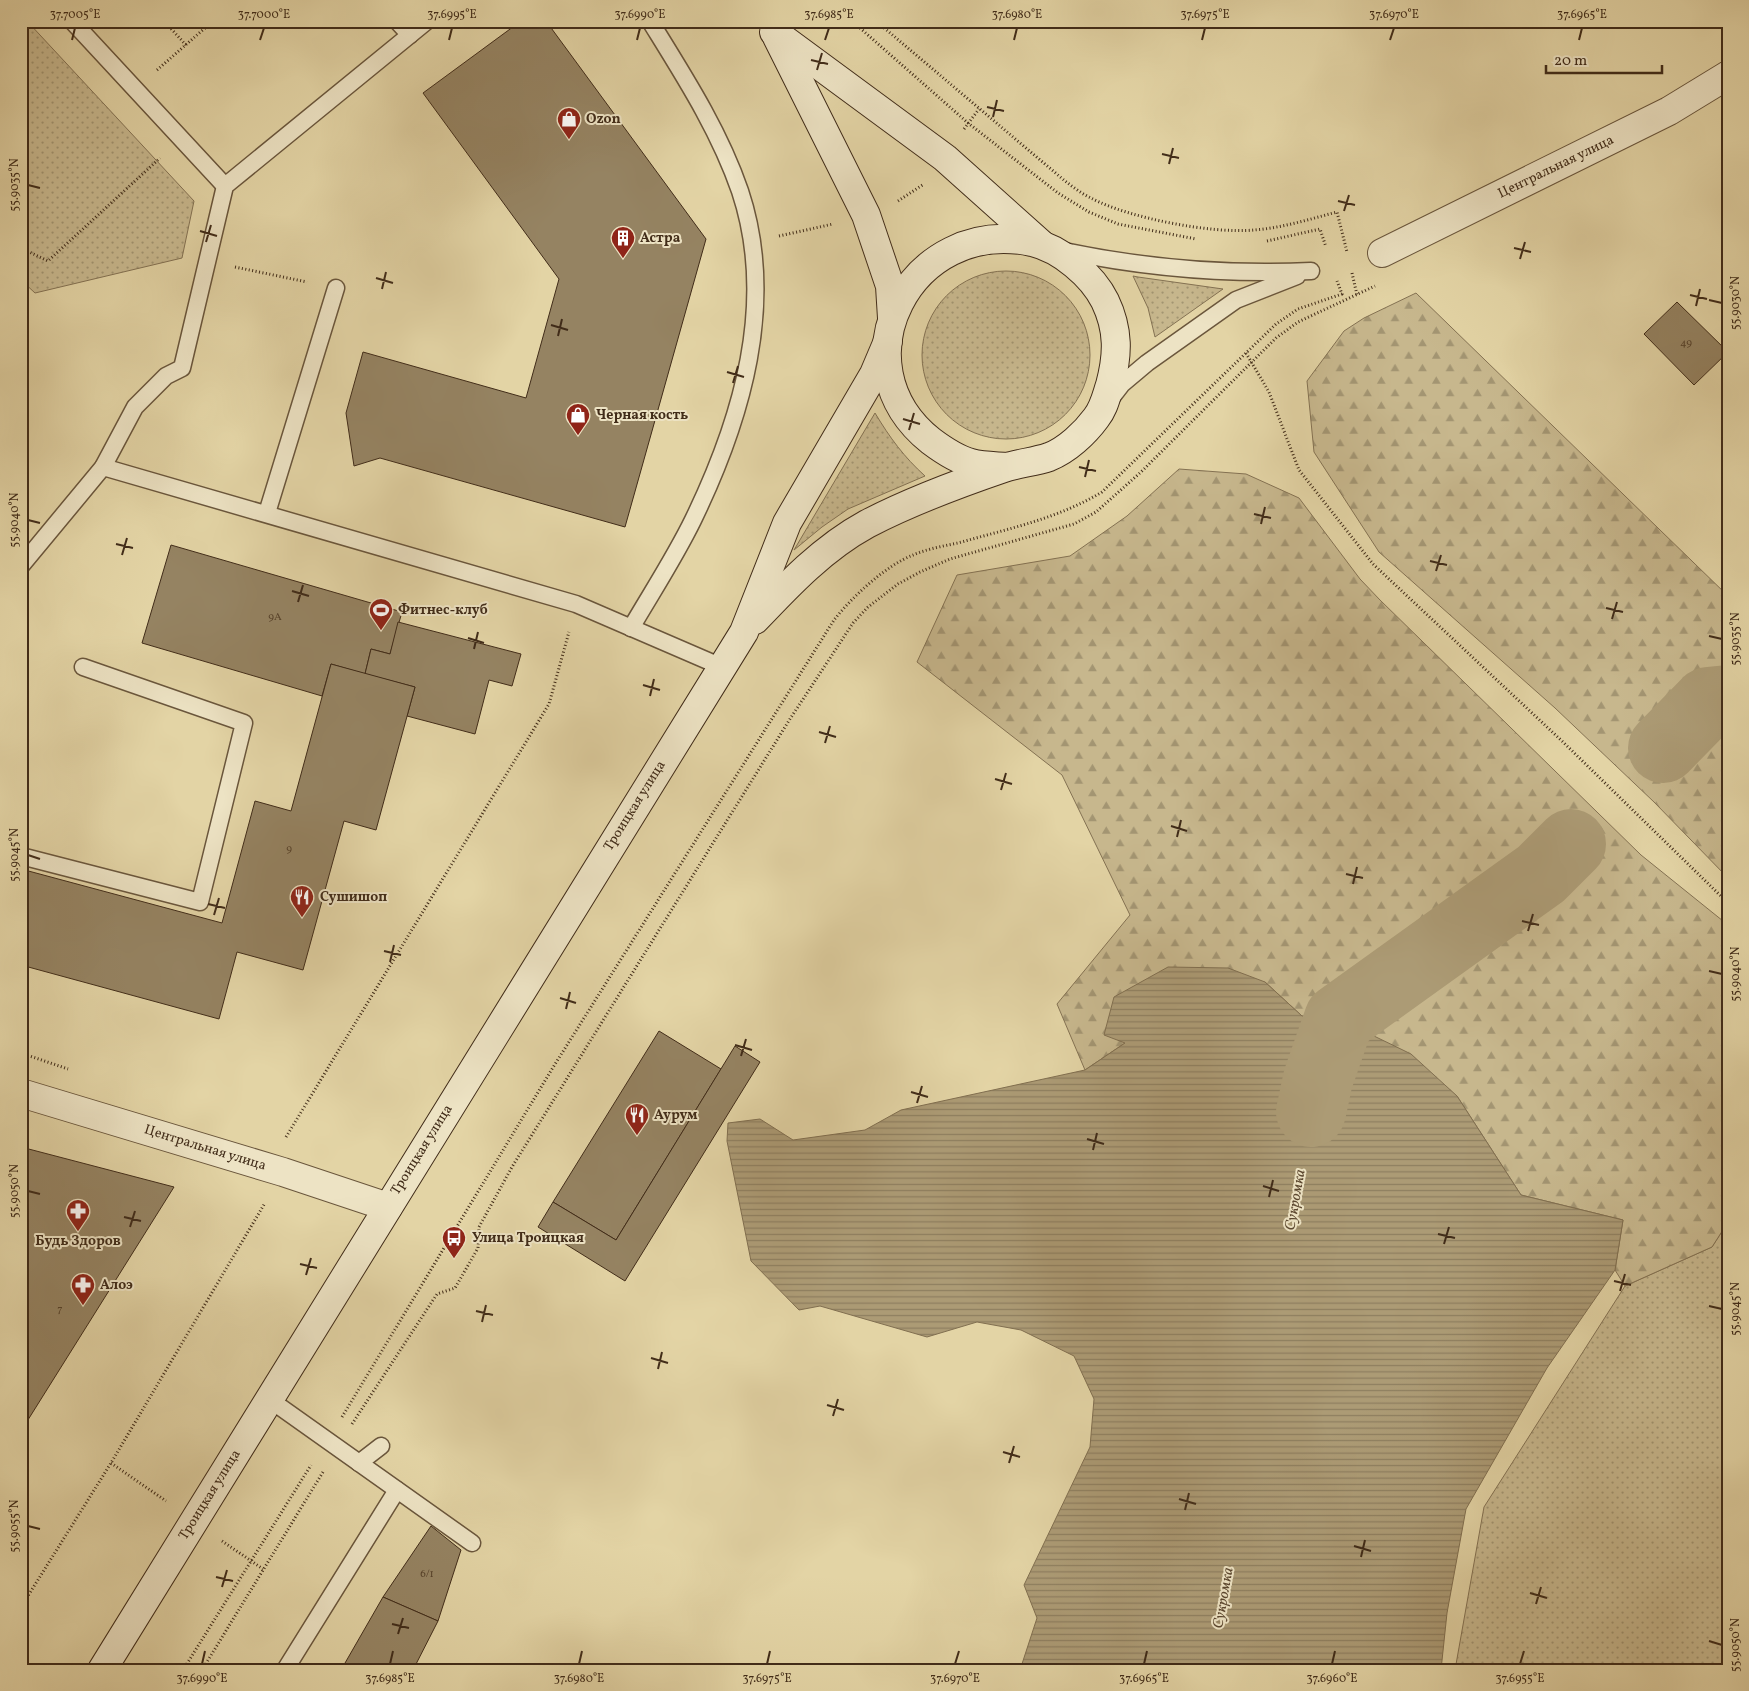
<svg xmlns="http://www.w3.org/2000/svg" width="1749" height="1691" viewBox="0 0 1749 1691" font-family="Vollkorn,serif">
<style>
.grass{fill:url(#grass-dots);stroke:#847253}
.forest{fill:url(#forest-firs);stroke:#847253}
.water{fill:url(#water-rules);stroke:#816f50}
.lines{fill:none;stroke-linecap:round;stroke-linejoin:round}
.river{stroke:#ac9b75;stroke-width:70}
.building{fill:#958362;stroke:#412c19}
.lane-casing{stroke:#6a563c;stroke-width:19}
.street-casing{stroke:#6a563c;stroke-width:30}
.secondary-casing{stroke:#412c19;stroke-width:30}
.path{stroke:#412c19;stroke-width:3;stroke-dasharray:1 2.5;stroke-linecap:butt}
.lane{stroke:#ede3c4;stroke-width:16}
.street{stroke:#ede3c4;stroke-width:28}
.secondary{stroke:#ede3c4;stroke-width:28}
.ticks{fill:none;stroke:#412c19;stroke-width:2}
.labels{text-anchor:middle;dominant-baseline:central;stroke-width:4;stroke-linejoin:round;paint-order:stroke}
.number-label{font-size:11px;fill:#56422b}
.poi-label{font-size:14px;font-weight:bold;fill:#412c19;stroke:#ede3c4;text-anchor:start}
.street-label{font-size:14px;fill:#412c19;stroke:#ede3c4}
.water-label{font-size:15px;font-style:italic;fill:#5c4830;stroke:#ede3c4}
.neatline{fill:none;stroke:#412c19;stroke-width:2}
.ticks-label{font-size:12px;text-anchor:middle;fill:#412c19}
</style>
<defs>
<pattern id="grass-dots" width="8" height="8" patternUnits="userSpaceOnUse" patternTransform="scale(1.25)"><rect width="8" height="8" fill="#c7b78d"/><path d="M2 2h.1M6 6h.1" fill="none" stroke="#a39572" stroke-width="1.8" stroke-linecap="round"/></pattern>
<pattern id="forest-firs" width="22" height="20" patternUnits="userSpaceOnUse" patternTransform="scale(1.25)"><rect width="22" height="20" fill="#c7b78d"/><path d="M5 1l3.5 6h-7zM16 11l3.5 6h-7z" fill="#a39572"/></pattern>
<pattern id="water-rules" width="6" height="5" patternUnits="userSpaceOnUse" patternTransform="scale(1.25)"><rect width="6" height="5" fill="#ac9b75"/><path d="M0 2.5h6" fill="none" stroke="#8e7f5f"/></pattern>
</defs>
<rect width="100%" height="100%" fill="#e3d4a5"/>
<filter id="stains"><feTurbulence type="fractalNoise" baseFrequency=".004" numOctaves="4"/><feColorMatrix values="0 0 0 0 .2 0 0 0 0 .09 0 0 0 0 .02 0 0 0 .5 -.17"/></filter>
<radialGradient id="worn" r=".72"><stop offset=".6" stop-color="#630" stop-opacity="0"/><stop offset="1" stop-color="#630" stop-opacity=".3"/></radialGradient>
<g class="grass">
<path d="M 21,21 L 27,21 L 194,201 L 182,258 L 35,293 L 21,280 Z"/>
<circle cx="1006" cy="355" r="84"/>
<path d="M 1133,276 L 1138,277 L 1223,289 L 1155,337 L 1148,308 Z"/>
<path d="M 875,413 C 890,438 904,457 925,476 L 848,509 L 822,527 L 794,550 Z"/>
<path d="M 1728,1222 L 1728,1670 L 1455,1670 L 1484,1507 L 1625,1286 L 1712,1247 Z"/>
</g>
<g class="forest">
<path d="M 1416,293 L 1728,596 L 1728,878 L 1654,802 L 1555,708 L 1379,552 L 1314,452 L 1307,381 L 1344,331 L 1364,318 Z"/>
<path d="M 1179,469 L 1246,474 L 1299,498 L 1360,579 L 1380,600 L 1641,855 L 1728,925 L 1728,1222 L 1712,1247 L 1625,1286 L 1615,1270 L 1623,1220 L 1521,1195 L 1457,1096 L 1340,1019 L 1302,1016 L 1265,982 L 1125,1043 L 1085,1070 L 1057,1004 L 1130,915 L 1062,775 L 917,662 L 957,575 L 1070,556 L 1127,516 Z"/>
</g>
<path class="water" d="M 1168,967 L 1228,968 L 1265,982 L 1302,1016 L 1339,1019 L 1411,1054 L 1457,1096 L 1521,1195 L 1623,1220 L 1615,1270 L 1547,1368 L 1466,1509 L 1447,1613 L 1441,1670 L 1020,1670 L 1037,1618 L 1024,1585 L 1090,1447 L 1094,1399 L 1074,1356 L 1021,1330 L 977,1322 L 927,1337 L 820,1306 L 799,1310 L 751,1261 L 727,1141 L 728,1123 L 760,1119 L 793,1140 L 865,1130 L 901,1110 L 1085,1070 L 1125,1043 L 1104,1035 L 1114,997 Z"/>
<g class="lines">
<g class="river">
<path d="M 1663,748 L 1708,702 L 1728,700"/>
<path d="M 1311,1112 L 1318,1079 L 1339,1019 L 1541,874 L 1571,844"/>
</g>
</g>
<g class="building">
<path d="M 521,21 L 546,21 L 706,239 L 625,527 L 380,458 L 354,466 L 346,413 L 363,352 L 526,398 L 559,279 L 423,93 Z"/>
<path d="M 1677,302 L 1728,352 L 1694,385 L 1644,334 Z"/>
<path d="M 171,545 L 402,612 L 390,654 L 371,649 L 365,674 L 331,664 L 322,696 L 142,643 Z"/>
<path d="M 398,622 L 521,654 L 512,686 L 489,680 L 475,734 L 407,716 L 415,687 L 365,674 L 371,649 L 390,654 Z"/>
<path d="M 331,664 L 415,687 L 376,830 L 344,821 L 303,970 L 237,952 L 219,1019 L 21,965 L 21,869 L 222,923 L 255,801 L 291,811 Z"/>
<path d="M 659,1031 L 721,1069 L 616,1240 L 553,1202 Z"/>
<path d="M 735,1046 L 760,1062 L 625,1281 L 538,1227 L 553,1202 L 616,1240 Z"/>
<path d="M 21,1147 L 174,1187 L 21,1431 Z"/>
<path d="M 431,1526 L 461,1550 L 438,1621 L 383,1597 Z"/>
<path d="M 383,1597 L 438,1621 L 413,1670 L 341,1670 Z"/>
</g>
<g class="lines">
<g class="lane-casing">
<g id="lane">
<path d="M 72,21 L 225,186"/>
<path d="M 397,21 L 410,35"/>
<path d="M 1064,251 C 1145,268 1228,275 1311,271"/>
<path d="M 1112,397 L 1122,384 L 1147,363 L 1236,300 L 1297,276"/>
<path d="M 103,467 L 576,604 L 722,667"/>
<path d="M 267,513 L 336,288"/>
<path d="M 21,566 L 103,467 L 135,407 L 166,376 L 182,368 L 225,186 L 427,21"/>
<path d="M 631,628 C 652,592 675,557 693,520 C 742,419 777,302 740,191 C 719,130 684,76 650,21"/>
<path d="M 21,856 L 200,902 L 244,723 L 83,667"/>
<path d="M 269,1399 L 472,1543"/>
<path d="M 359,1463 L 381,1446"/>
<path d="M 285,1670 L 397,1490"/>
</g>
</g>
<g class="street-casing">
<g id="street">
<path d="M 1382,253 L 1669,111 L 1728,75"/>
<path d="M 21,1093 L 283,1172 L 388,1207"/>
</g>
</g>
<g class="secondary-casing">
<g id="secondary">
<path d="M 774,32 L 945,158 L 1041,244"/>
<path d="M 777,37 L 866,215 L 890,286 L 892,318"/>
<path d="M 755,620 C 789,584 823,548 867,524 C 909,502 960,483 1004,468 C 1019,463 1035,462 1049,457 C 1067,450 1085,433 1096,418 C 1104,408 1106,397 1110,385 C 1118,355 1119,330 1105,301 C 1092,275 1061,249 1032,242 C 910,216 834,364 931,441 C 943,450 956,459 971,463 C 982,466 995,466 1007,467"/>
<path d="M 102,1670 L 744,632 L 787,523 L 874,374 L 888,341"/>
</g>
</g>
<g class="path">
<path d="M 164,21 L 186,45"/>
<path d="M 852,21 L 968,123 L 1058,193 L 1089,212 L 1118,224 L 1196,239"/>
<path d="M 876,21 L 1065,181 C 1073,187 1082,194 1091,198 C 1128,218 1212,234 1254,230 C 1282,228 1310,219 1337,212 L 1347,252"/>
<path d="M 157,70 L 213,21"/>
<path d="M 964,129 L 979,109"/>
<path d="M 898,201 L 924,184"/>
<path d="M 779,236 L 833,224"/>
<path d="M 1267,241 L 1320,229 L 1326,247"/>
<path d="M 21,248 L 48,261 L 160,158"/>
<path d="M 235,267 L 307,282"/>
<path d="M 1352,273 L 1357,295"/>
<path d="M 1246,353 L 1269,392 L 1299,470 L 1373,564 L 1563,742 L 1728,903"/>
<path d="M 21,1053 L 68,1069"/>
<path d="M 286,1137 L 549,704 L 569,632"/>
<path d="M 342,1417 L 552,1069 L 834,620 C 852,597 885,566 913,555 C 927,549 943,546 958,543 C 1007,529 1057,519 1102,492 L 1276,324 L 1298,309 L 1342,294 L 1337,281"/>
<path d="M 352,1424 L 437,1294 L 455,1288 L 478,1248 L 479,1227 L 512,1167 L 790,719 L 853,623 L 868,607 L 898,584 L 920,572 L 950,559 L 1074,524 L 1096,512 L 1141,472 L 1276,338 L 1298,322 L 1375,286"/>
<path d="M 111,1463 L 166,1501"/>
<path d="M 222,1541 L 263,1569"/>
<path d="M 21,1607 L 111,1463 L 265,1203"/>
<path d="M 183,1670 L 311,1465"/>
<path d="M 202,1670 L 323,1472"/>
</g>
<use href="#lane" class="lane"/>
<use href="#street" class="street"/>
<use href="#secondary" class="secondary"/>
</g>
<path class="ticks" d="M 72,40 L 75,28M 260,40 L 264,28M 449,40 L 452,28M 637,40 L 640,28M 825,40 L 829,28M 1014,40 L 1017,28M 1202,40 L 1205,28M 1390,40 L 1394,28M 1579,40 L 1582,28M 811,60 L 828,64M 817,70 L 822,53M 987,107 L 1004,111M 993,117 L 997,100M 1162,154 L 1179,158M 1169,164 L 1173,148M 28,185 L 40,188M 1338,201 L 1355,205M 1344,211 L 1349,195M 200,231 L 217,236M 206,242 L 211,225M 1514,248 L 1531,252M 1520,259 L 1525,242M 376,278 L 393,283M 382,289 L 386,272M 1690,295 L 1707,299M 1709,300 L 1722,303M 1696,306 L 1700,289M 551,325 L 568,330M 558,336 L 562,319M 727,372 L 744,377M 733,383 L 738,366M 903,419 L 920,424M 909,430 L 914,413M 1079,467 L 1096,471M 1085,477 L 1089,460M 1254,514 L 1271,518M 28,520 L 40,523M 1261,524 L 1265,507M 116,544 L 133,548M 122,555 L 127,538M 1430,561 L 1447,565M 1436,571 L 1441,555M 292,591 L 309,596M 298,602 L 303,585M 1606,608 L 1623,612M 1612,619 L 1617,602M 1709,636 L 1722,639M 468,638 L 484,643M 474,649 L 478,632M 643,685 L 660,690M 650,696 L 654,679M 819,732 L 836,737M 825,743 L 830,726M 995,779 L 1012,784M 1001,790 L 1006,773M 1171,826 L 1187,831M 1177,837 L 1181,820M 28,855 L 40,859M 1346,874 L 1363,878M 1353,884 L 1357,867M 208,904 L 225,908M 214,915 L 219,898M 1522,921 L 1539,925M 1528,931 L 1533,914M 384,951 L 401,955M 390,962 L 394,945M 1709,971 L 1722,974M 560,998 L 576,1003M 566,1009 L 570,992M 735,1045 L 752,1050M 741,1056 L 746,1039M 911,1092 L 928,1097M 917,1103 L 922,1086M 1087,1139 L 1104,1144M 1093,1150 L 1097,1133M 1263,1186 L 1279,1191M 28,1191 L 40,1194M 1269,1197 L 1273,1180M 124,1217 L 141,1221M 130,1227 L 135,1211M 1438,1234 L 1455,1238M 1444,1244 L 1449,1227M 300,1264 L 317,1268M 306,1275 L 311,1258M 1614,1281 L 1631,1285M 1620,1291 L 1625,1274M 1709,1306 L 1722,1309M 476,1311 L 493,1315M 482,1322 L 486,1305M 651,1358 L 668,1363M 658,1369 L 662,1352M 827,1405 L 844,1410M 833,1416 L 838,1399M 1003,1452 L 1020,1457M 1009,1463 L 1014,1446M 1179,1499 L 1196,1504M 1185,1510 L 1189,1493M 28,1526 L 40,1529M 1354,1546 L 1371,1551M 1361,1557 L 1365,1540M 216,1577 L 233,1581M 222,1587 L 227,1570M 1530,1593 L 1547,1598M 1536,1604 L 1541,1587M 392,1624 L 409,1628M 398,1634 L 403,1618M 1709,1641 L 1722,1645M 202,1664 L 205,1651M 390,1664 L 393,1651M 579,1664 L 582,1651M 767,1664 L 770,1651M 955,1664 L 959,1651M 1144,1664 L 1147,1651M 1332,1664 L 1335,1651M 1520,1664 L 1524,1651"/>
<defs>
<g id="shop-pin" transform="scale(1.25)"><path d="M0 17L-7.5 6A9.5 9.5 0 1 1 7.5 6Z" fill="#8f2418" stroke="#ede3c4"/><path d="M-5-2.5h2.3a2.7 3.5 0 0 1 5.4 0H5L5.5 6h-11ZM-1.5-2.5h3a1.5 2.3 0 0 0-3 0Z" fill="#fff"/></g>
<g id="building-pin" transform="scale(1.25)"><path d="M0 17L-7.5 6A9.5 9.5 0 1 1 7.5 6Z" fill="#8f2418" stroke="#ede3c4"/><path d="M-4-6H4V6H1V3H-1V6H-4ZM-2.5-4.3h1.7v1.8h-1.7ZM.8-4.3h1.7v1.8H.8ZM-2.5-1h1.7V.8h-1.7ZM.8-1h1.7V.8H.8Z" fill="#fff"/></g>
<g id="stadium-pin" transform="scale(1.25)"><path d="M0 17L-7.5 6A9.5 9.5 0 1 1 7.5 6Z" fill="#8f2418" stroke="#ede3c4"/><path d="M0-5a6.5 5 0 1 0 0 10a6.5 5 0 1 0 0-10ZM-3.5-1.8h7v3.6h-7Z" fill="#fff"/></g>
<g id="restaurant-pin" transform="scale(1.25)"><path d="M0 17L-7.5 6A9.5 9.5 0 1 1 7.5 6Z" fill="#8f2418" stroke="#ede3c4"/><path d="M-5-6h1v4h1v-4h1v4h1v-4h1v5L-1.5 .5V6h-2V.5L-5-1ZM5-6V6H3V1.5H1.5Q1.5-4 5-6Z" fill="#fff"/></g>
<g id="pharmacy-pin" transform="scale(1.25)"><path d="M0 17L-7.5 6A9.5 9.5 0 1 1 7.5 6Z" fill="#8f2418" stroke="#ede3c4"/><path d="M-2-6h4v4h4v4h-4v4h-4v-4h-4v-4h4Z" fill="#fff"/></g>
<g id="bus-pin" transform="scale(1.25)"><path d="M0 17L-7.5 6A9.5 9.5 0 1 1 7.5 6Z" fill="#8f2418" stroke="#ede3c4"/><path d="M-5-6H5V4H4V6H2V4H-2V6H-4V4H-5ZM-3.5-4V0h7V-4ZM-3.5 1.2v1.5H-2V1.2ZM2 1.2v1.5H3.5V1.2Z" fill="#fff"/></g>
</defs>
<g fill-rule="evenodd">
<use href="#shop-pin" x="569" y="119"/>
<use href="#building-pin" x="623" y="238"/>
<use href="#shop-pin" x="578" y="415"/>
<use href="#stadium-pin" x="381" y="610"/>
<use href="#restaurant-pin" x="302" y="897"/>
<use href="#restaurant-pin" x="637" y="1115"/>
<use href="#pharmacy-pin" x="78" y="1211"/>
<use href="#bus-pin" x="454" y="1238"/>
<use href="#pharmacy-pin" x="83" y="1285"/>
</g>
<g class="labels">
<g class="number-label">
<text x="1686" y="343">49</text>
<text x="275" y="617">9А</text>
<text x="289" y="849">9</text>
<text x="60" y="1309">7</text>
<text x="427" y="1574">6/1</text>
</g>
<g class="poi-label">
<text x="586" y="119">Ozon</text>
<text x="640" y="238">Астра</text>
<text x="596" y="415">Черная кость</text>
<text x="398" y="610">Фитнес-клуб</text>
<text x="320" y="897">Сушишоп</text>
<text x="654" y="1115">Аурум</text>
<text x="472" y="1238">Улица Троицкая</text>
<text x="78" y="1241" text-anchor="middle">Будь Здоров</text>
<text x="100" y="1285">Алоэ</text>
</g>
<g class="street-label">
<text transform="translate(1556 167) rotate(-26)">Центральная улица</text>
<text transform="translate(635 806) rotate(-58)">Троицкая улица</text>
<text transform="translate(205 1148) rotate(17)">Центральная улица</text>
<text transform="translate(422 1150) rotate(-58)">Троицкая улица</text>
<text transform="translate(210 1495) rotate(-58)">Троицкая улица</text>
</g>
<g class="water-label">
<text transform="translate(1296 1200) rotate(-80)">Сукромка</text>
<text transform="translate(1224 1598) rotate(-80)">Сукромка</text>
</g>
</g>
<rect width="1749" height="1691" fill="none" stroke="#e3d4a5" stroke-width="55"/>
<path d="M1546 65v8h116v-8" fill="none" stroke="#412c19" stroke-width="2.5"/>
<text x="1554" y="65" font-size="15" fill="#412c19" stroke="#ede3c4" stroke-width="4" paint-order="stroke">20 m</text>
<rect x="28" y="28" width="1694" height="1636" class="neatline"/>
<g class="ticks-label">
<text x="75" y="18">37.7005°E</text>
<text x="264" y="18">37.7000°E</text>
<text x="452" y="18">37.6995°E</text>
<text x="640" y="18">37.6990°E</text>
<text x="829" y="18">37.6985°E</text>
<text x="1017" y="18">37.6980°E</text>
<text x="1205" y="18">37.6975°E</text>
<text x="1394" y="18">37.6970°E</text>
<text x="1582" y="18">37.6965°E</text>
<text transform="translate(14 185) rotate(-90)" y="4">55.9035°N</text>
<text transform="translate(1735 303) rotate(-90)" y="4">55.9030°N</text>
<text transform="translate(14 520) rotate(-90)" y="4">55.9040°N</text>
<text transform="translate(1735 639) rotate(-90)" y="4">55.9035°N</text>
<text transform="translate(14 855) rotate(-90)" y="4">55.9045°N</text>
<text transform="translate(1735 974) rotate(-90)" y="4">55.9040°N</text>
<text transform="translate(14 1191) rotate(-90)" y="4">55.9050°N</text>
<text transform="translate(1735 1309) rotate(-90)" y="4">55.9045°N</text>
<text transform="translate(14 1526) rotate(-90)" y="4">55.9055°N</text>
<text transform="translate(1735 1645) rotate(-90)" y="4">55.9050°N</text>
<text x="202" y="1682">37.6990°E</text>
<text x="390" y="1682">37.6985°E</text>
<text x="579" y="1682">37.6980°E</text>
<text x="767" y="1682">37.6975°E</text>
<text x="955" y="1682">37.6970°E</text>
<text x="1144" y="1682">37.6965°E</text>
<text x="1332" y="1682">37.6960°E</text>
<text x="1520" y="1682">37.6955°E</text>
</g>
<rect width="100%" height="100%" filter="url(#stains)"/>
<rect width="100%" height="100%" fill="url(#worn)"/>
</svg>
